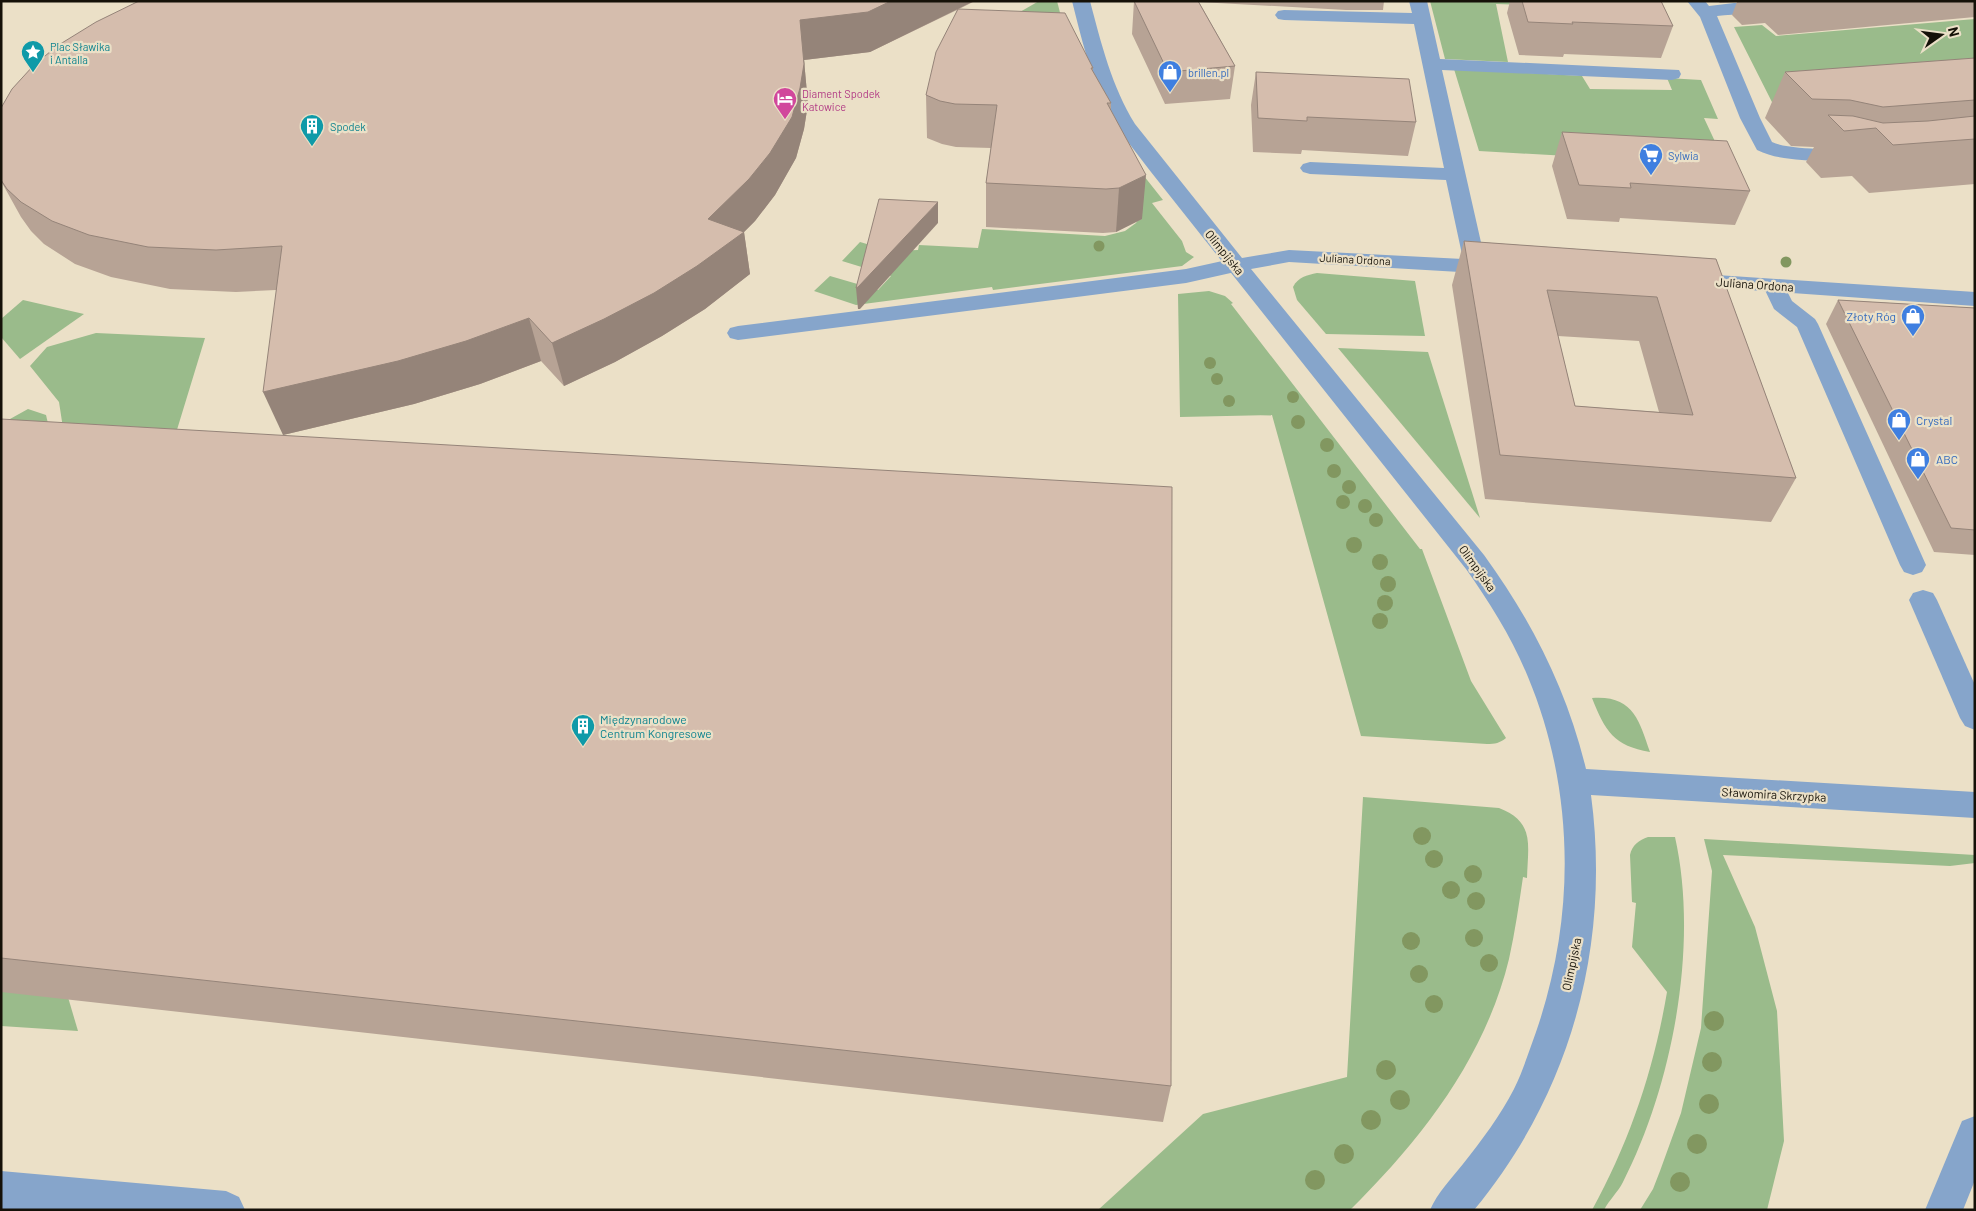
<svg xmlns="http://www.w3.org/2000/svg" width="1976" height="1211" viewBox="0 0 1976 1211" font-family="Barlow,sans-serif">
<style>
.green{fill:#9abb8b}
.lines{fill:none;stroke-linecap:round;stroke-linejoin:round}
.service{fill:#86a5cb;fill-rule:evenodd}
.minor{fill:#86a5cb;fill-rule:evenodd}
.tree{fill:#829760}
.wall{fill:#b7a395;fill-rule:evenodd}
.shaded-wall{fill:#958479}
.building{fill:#d5bdad;stroke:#958479;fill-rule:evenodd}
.labels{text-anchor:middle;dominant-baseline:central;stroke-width:4.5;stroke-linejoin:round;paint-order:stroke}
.far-culture-label{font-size:11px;fill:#0d838f;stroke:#ebe0c7;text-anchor:start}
.far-shop-label{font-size:11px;fill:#366cbe;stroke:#ebe0c7;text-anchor:start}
.far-hotel-label{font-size:11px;fill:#b23c85;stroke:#ebe0c7;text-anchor:start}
.far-street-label{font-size:11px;fill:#151108;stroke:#ebe0c7}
.street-label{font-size:12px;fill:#151108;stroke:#ebe0c7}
.shop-label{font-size:12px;fill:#366cbe;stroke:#ebe0c7;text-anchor:start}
.culture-label{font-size:12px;fill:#0d838f;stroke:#ebe0c7;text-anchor:start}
</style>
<rect width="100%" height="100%" fill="#ebe0c7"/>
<g class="green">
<path d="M 1039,1 L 1057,1 L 1065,32 L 1013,16 Z"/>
<path d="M 1430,1 L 1638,1 L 1641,9 L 1496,4 L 1508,62 L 1445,59 Z"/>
<path d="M 1975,19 L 1975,97 L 1777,112 L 1734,27 L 1762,25 L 1776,36 Z"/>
<path d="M 1454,69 L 1582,76 L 1590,89 L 1672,90 L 1667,78 L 1701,80 L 1718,119 L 1704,118 L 1726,165 L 1479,151 Z"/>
<path d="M 1125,152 L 1163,200 L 1152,203 L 1182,241 L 1186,252 L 1194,257 L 1182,266 L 993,290 L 992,287 L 856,305 L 814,291 L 830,276 L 878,290 L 891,276 L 842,261 L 860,242 L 891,251 L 918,250 L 919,245 L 978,248 L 982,229 L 1105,236 L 1125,231 L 1136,223 L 1139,218 Z"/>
<path d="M 1317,273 L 1415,281 L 1425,336 L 1326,334 L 1297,300 L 1293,287 C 1298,277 1307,275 1317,273 Z"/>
<path d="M 1209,291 L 1225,296 L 1233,303 L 1231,304 L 1420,549 L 1422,549 L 1471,681 L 1506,738 C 1500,743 1495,744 1487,744 L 1361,736 L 1272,415 L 1180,417 L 1178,294 Z"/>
<path d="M 23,300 L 84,314 L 20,359 L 1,337 L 1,319 Z"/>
<path d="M 96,333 L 205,338 L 176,433 L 63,428 L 59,402 L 30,366 L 47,347 Z"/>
<path d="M 1338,348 L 1428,352 L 1480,518 Z"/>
<path d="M 28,409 L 46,415 L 50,432 L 11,432 L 10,419 Z"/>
<path d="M 1592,698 C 1633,695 1639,720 1650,752 C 1614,746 1605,731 1592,698 Z"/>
<path d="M 1363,797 L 1499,808 C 1535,822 1528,844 1527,878 L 1523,877 C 1519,904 1515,932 1509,959 C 1485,1058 1421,1140 1350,1210 L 1098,1210 L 1203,1114 L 1347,1077 Z"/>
<path d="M 1648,837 L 1675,837 C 1699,944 1673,1084 1623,1182 C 1618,1192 1609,1200 1604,1210 L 1592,1210 C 1630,1141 1654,1069 1667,992 L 1632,947 L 1636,903 L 1632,902 L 1630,855 C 1632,845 1639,840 1648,837 Z"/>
<path d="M 1704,839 L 1975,855 L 1975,863 L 1950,866 L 1723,855 L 1755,927 L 1777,1011 L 1784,1141 L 1767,1210 L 1640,1210 L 1653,1189 L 1660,1171 L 1681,1113 L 1701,1028 L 1712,871 Z"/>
<path d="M 1,848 L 57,960 L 78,1031 L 1,1026 Z"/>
</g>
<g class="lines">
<g class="service">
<path d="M 1687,1 L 1705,1 L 1709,6 L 1734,3 L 1777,4 L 1780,8 L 1777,12 C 1758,16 1736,13 1717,16 L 1760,118 L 1772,142 C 1793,152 1847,145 1857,160 L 1854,164 C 1844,167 1837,163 1827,162 C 1802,159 1780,161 1757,150 L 1740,118 L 1700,17 Z"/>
<path d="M 1236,258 L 1244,260 L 1247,265 L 1244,270 L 1186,283 L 738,340 L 730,338 L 727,333 L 730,328 L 738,326 L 1186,269 Z"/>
<path d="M 1774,279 L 1782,281 L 1792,301 L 1815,319 L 1818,324 L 1926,565 L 1922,572 L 1913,575 L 1904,572 L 1900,565 L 1797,327 L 1774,309 L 1763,286 L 1766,281 Z"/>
<path d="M 1923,590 L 1933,593 L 1937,600 L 1975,685 L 1975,730 L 1965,726 L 1960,718 L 1909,600 L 1913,593 Z"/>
<path d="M 1975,1116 L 1975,1180 L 1963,1210 L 1925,1210 L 1962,1121 Z"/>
<path d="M 1,1171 L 226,1191 L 239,1197 L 245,1210 L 1,1209 Z"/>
</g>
<g class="minor">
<path d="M 1072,1 L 1090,1 C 1101,43 1112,87 1135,124 L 1242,258 L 1289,250 L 1463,259 L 1446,180 L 1310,174 L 1303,172 L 1300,168 L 1303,164 L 1310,162 L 1444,168 L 1414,24 L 1284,20 L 1278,19 L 1275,15 L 1278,11 L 1284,10 L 1412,13 L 1409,1 L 1427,1 L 1440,59 L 1679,70 L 1681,74 L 1679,78 L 1672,80 L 1442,70 L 1485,260 L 1502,262 L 1505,267 L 1502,272 L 1494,274 L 1289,262 L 1251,269 L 1484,555 C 1532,621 1567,690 1586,769 L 1975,792 L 1975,818 L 1591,795 C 1611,945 1571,1093 1474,1210 L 1430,1210 C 1438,1192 1451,1179 1463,1164 C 1482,1140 1500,1116 1514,1089 C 1523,1071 1529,1051 1536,1032 C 1576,917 1575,790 1528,677 C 1512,638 1490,603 1466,569 L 1151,172 C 1136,152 1118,131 1107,108 C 1090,75 1081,37 1072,1 Z"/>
<path d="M 1687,273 L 1975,292 L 1975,306 L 1679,285 L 1676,280 L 1679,275 Z"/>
</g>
</g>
<g class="tree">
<circle cx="1099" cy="246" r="5.5"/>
<circle cx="1786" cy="262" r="5.5"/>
<circle cx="1210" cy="363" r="6"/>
<circle cx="1217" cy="379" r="6"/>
<circle cx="1293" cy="397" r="6"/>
<circle cx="1229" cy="401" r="6"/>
<circle cx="1298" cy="422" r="7"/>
<circle cx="1327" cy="445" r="7"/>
<circle cx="1334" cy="471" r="7"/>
<circle cx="1349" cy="487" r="7"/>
<circle cx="1343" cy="502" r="7"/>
<circle cx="1365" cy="506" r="7"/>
<circle cx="1376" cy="520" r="7"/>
<circle cx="1354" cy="545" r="8"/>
<circle cx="1380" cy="562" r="8"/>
<circle cx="1388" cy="584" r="8"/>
<circle cx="1385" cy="603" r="8"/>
<circle cx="1380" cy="621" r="8"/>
<circle cx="1422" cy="836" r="9"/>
<circle cx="1434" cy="859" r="9"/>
<circle cx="1473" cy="874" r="9"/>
<circle cx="1451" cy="890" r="9"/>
<circle cx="1476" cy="901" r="9"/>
<circle cx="1474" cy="938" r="9"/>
<circle cx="1411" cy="941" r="9"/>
<circle cx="1489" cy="963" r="9"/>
<circle cx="1419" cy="974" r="9"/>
<circle cx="1434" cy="1004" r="9"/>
<circle cx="1714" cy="1021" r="10"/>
<circle cx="1712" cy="1062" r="10"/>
<circle cx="1386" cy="1070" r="10"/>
<circle cx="1400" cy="1100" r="10"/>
<circle cx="1709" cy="1104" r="10"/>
<circle cx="1371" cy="1120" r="10"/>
<circle cx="1697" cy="1144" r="10"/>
<circle cx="1344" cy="1154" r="10"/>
<circle cx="1315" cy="1180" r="10"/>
<circle cx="1680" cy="1182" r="10"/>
</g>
<g class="wall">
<path d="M 139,1 L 975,1 L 959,9 L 1093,68 L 1093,72 L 1111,103 L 1111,110 L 1142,219 L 1116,232 L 1103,233 L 986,227 L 986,183 L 991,148 L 956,147 L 942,144 L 927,138 L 926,95 L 957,10 L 870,52 L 804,60 L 808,104 L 804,129 L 796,158 L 775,195 L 755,221 L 744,232 L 750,274 L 705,309 L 662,336 L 615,362 L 564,386 L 541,361 L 480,384 L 414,404 L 283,435 L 276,290 L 236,292 L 170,289 L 111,277 L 75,264 L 44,244 L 31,231 L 21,217 L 1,181 L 1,108 Z"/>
<path d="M 1134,1 L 1384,1 L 1383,10 L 1346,10 L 1199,2 L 1235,66 L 1230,99 L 1165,104 L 1132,34 Z"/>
<path d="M 1510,1 L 1661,1 L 1673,26 L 1661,58 L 1564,54 L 1563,57 L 1519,55 L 1507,13 Z"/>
<path d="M 1718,1 L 1975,1 L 1975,17 L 1778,35 L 1765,23 L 1742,25 L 1732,15 L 1737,2 L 1720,3 Z"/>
<path d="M 1975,58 L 1975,184 L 1869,193 L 1852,176 L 1821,178 L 1806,162 L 1814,147 L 1791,146 L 1765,118 L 1785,72 Z"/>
<path d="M 1256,72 L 1416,122 L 1408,156 L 1302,150 L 1301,154 L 1253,152 L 1251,105 Z"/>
<path d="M 1562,132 L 1750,191 L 1735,225 L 1620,218 L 1619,222 L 1567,219 L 1552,166 Z"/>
<path d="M 1464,241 L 1716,259 L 1796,478 L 1771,522 L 1485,499 L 1452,285 ZM 1558,336 L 1639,341 L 1659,412 L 1575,406 Z"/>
<path d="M 1838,300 L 1975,308 L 1975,555 L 1934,552 L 1826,324 Z"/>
<path d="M 1,419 L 1171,1086 L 1163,1122 L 1,992 Z"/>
</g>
<g class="shaded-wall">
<path d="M 891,1 L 974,1 L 870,52 L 804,60 L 808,104 L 804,129 L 796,158 L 775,195 L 755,221 L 744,232 L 750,274 L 705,309 L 662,336 L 615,362 L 564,386 L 552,343 L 708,219 L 800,20 Z"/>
<path d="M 1146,175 L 1142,219 L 1116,232 L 1119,188 Z"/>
<path d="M 938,202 L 938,223 L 860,309 L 858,309 L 856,288 Z"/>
<path d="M 529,318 L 541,361 L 480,384 L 414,404 L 283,435 L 263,392 Z"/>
</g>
<g class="building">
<path d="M 139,1 L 891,1 L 868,12 L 800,20 L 804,64 L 800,88 L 792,117 L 770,153 L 749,179 L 708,219 L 744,232 L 697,266 L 654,293 L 604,319 L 552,343 L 529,318 L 466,341 L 398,361 L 263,392 L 282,246 L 216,250 L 148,247 L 89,235 L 52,221 L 21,202 L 7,189 L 1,180 L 1,108 L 12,89 L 33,66 L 57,46 L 96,22 Z"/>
<path d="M 1134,1 L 1198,1 L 1235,66 L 1168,72 Z"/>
<path d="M 1522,1 L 1661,1 L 1673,26 L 1572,22 L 1573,24 L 1528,22 Z"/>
<path d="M 958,9 L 1065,13 L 1093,68 L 1091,68 L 1111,103 L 1107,103 L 1146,175 L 1119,188 L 1106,189 L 986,183 L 997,105 L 955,104 L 940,101 L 926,95 L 936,52 Z"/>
<path d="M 1975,58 L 1975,100 L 1883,107 L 1850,100 L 1812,99 L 1785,72 Z"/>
<path d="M 1256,72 L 1409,79 L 1416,122 L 1307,117 L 1307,121 L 1258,118 Z"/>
<path d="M 1828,115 L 1853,116 L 1883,123 L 1928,121 L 1975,116 L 1975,139 L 1893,145 L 1876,128 L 1844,131 Z"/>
<path d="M 1562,132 L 1727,141 L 1750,191 L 1630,183 L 1631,188 L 1579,185 Z"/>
<path d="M 879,199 L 938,202 L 858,287 L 856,288 Z"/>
<path d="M 1464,241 L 1716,259 L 1796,478 L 1500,455 ZM 1547,290 L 1657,297 L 1693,415 L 1575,406 Z"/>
<path d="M 1838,300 L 1975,308 L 1975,530 L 1951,528 Z"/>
<path d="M 1,419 L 1172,487 L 1171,1086 L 1,958 Z"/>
</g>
<defs>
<g id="sight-pin" transform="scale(1.25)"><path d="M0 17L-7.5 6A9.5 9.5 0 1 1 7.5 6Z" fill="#0f9aa8" stroke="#ebe0c7"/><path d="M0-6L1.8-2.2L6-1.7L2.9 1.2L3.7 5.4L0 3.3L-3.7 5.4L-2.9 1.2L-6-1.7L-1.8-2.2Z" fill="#fff"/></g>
<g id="shop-pin" transform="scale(1.25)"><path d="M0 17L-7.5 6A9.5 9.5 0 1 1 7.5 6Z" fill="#3f7fe0" stroke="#ebe0c7"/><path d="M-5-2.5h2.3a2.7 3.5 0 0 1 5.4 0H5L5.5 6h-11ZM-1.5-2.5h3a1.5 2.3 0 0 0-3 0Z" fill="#fff"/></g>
<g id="hotel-pin" transform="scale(1.25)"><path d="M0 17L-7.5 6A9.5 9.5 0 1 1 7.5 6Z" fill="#d1479c" stroke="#ebe0c7"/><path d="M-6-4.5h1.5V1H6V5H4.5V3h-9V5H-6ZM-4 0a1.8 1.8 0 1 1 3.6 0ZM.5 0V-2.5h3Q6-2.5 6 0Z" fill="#fff"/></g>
<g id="building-pin" transform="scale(1.25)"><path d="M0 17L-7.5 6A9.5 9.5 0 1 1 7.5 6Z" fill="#0f9aa8" stroke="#ebe0c7"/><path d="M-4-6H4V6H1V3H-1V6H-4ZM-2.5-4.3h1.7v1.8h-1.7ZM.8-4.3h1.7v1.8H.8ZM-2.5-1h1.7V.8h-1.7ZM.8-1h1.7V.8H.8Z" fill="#fff"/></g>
<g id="supermarket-pin" transform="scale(1.25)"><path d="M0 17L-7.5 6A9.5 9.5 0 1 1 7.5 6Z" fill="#3f7fe0" stroke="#ebe0c7"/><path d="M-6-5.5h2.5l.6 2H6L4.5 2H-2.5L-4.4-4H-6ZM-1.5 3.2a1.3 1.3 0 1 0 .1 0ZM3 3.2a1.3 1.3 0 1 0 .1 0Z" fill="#fff"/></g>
</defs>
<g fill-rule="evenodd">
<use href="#sight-pin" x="33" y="52"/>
<use href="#shop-pin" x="1170" y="72"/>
<use href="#hotel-pin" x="785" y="99"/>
<use href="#building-pin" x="312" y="126"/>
<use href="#supermarket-pin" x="1651" y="155"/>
<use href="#shop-pin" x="1913" y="316"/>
<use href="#shop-pin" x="1899" y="420"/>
<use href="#shop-pin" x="1918" y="459"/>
<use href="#building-pin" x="583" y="726"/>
</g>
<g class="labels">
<g class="far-culture-label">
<text x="50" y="46">Plac Sławika<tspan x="50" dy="13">i Antalla</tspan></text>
<text x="330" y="126">Spodek</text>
</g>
<g class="far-shop-label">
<text x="1188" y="72">brillen.pl</text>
<text x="1668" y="155">Sylwia</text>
</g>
<g class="far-hotel-label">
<text x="802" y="93">Diament Spodek<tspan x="802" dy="13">Katowice</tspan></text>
</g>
<g class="far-street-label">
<text transform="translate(1355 259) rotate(3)">Juliana Ordona</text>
</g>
<g class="street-label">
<text transform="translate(1225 252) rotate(51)">Olimpijska</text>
<text transform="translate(1755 284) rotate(4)">Juliana Ordona</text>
<text transform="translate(1478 568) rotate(54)">Olimpijska</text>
<text transform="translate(1774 794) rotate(3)">Sławomira Skrzypka</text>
<text transform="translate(1571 964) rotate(-78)">Olimpijska</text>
</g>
<g class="shop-label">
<text x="1896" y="316" text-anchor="end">Złoty Róg</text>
<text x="1916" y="420">Crystal</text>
<text x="1936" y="459">ABC</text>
</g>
<g class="culture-label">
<text x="600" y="719">Międzynarodowe<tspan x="600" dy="14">Centrum Kongresowe</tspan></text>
</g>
</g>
<rect width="1976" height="1211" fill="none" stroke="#151108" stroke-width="5"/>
<g transform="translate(1941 35) rotate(76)" stroke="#ebe0c7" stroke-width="4" paint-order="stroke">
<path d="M0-4L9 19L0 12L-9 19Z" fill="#151108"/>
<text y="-8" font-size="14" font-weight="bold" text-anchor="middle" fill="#151108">N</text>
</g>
</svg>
